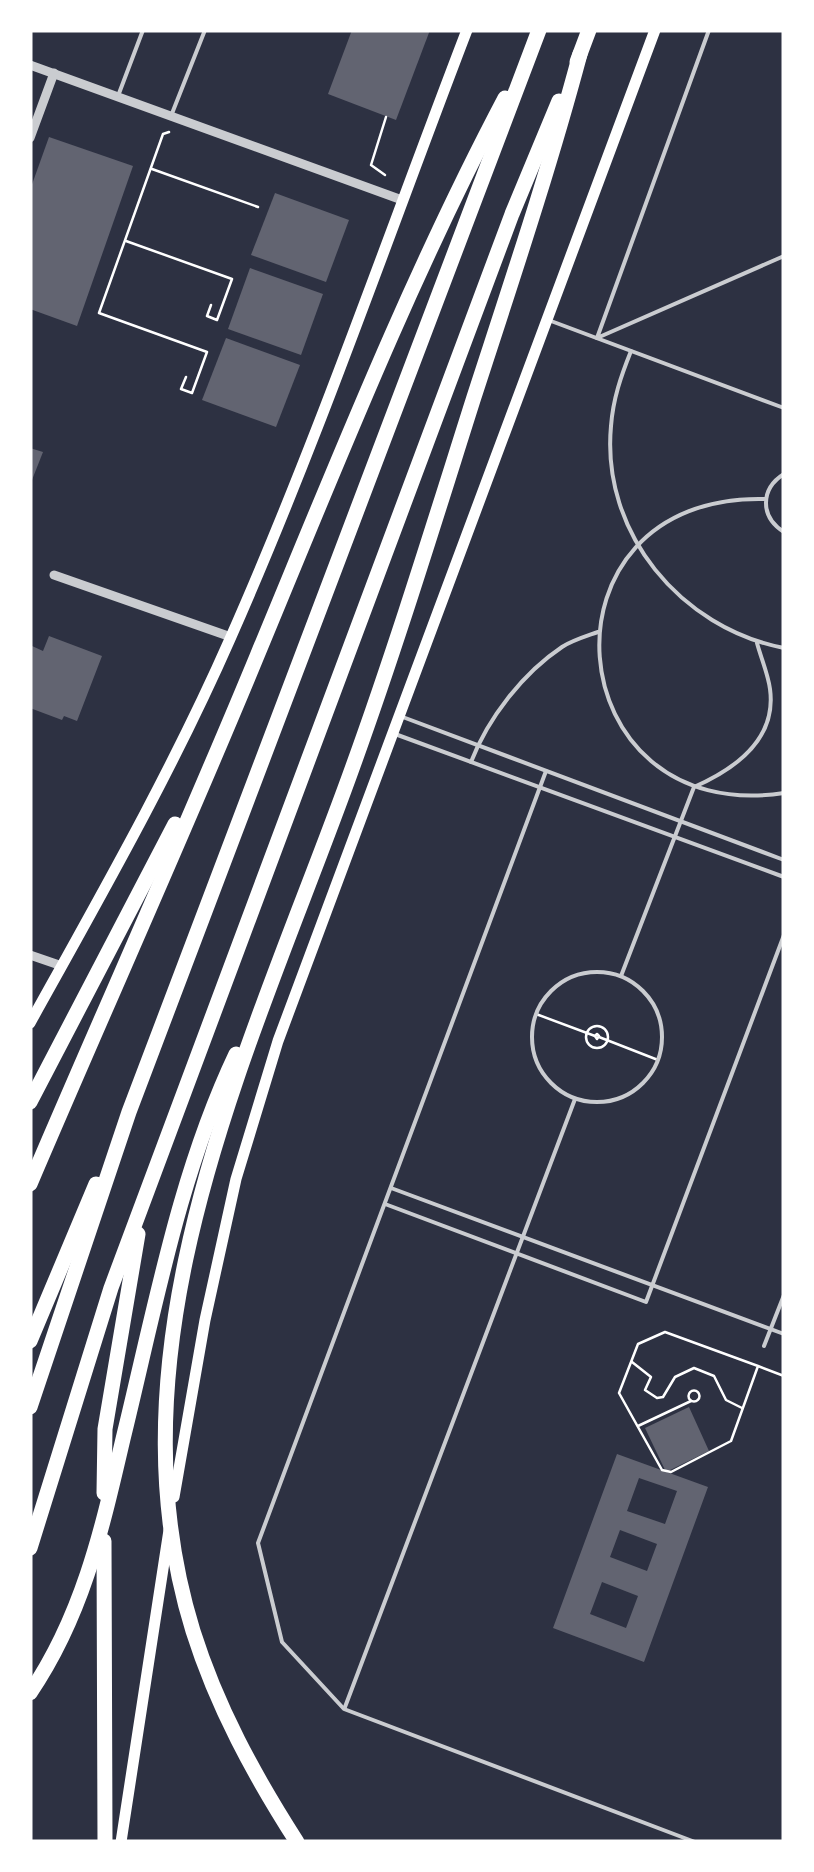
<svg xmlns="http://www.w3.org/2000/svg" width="814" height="1872" viewBox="0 0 814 1872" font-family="'DejaVu Sans',sans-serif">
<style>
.building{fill:#626471;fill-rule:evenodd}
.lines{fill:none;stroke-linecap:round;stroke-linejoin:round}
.path{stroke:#fff;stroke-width:2.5}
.service{stroke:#caccd0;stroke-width:4}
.minor{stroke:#caccd0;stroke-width:9}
.secondary{stroke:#fff;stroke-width:11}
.motorway{stroke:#fff;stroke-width:15}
</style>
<rect width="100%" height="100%" fill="#2d3142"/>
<g class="building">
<path d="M 352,30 L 430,30 L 396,120 L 328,94 Z"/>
<path d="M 49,137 L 133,166 L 77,326 L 30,309 L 30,190 Z"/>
<path d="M 275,193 L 349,220 L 326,282 L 251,255 Z"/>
<path d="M 250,268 L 323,294 L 301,355 L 228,329 Z"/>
<path d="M 226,338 L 300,365 L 276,427 L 202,400 Z"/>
<path d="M 30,448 L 43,452 L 30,485 Z"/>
<path d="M 49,636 L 102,656 L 77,721 L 64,716 L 62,720 L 30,708 L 30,653 L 32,646 L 43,651 Z"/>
<path d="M 689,1407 L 709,1451 L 666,1472 L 645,1428 Z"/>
<path d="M 617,1454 L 708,1487 L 644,1662 L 553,1628 ZM 639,1478 L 677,1491 L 665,1524 L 627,1511 ZM 620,1530 L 657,1544 L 647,1571 L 610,1557 ZM 602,1582 L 638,1596 L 626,1628 L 590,1614 Z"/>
</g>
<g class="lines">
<g class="path">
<path d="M 169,132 L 163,134 L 99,313 L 207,352 L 192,393 L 181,389 L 186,377"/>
<path d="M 152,169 L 258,207"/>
<path d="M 385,175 L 371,165 L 386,117"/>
<path d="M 126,241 L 232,279 L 217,320 L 207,316 L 211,305"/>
<path d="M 536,1014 L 595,1036"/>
<circle cx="597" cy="1037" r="11"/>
<path d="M 597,1034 L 599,1036 L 597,1039 L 595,1036 Z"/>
<path d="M 599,1037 L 658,1060"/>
<path d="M 632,1362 L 651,1377 L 645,1390 L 657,1398 L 663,1397 L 675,1377 L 694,1368 L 714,1376 L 726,1400 L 742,1408"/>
<path d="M 758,1366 L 665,1332 L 638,1344 L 619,1393 L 662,1470 L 671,1472 L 731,1441 L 758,1366 L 784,1376"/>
<circle cx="694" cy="1396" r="5.5"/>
<path d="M 638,1426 L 691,1401"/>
</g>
<g class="service">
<path d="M 709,30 L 597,338 L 784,256"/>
<path d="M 118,96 L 143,30"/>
<path d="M 171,116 L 205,30"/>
<path d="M 551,321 L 784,408"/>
<path d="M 631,351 C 621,376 613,399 611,426 C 601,533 681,628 784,648"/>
<path d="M 784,474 C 760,489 760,517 784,532"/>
<path d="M 765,499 C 528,493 555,828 784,793"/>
<path d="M 400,716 L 784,860"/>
<path d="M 395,734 L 784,877"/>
<path d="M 471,762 C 488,718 523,673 562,647 C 573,640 587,636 598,632"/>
<path d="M 546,771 L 258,1543 L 282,1642 L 344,1709 L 695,1842"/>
<circle cx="597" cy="1037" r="65"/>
<path d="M 621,976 L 694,787 C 735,769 777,740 770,689 C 768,674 761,658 757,643"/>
<path d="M 391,1188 L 784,1334"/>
<path d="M 385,1204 L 646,1302 L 784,935"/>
<path d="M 764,1346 L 784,1295"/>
<path d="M 345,1707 L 575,1099"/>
</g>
<g class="minor">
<path d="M 30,65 L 402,200"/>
<path d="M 30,138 L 54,73"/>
<path d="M 54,575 L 231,637"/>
<path d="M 30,955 L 62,966"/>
</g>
<g class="secondary">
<path d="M 30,1023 C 100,897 172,771 230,639 C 318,440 389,233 467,30"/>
<path d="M 174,1497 L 205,1320 L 236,1179 L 278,1041 L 655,30"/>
<path d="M 121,1842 L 169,1530"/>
</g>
<g class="motorway">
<path d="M 577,62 L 589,30"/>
<path d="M 30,1102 L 175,824"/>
<path d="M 30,1184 C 105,1008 184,833 257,656 C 335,468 410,278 505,98"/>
<path d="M 30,1341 L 96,1184"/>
<path d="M 30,1407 L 129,1112 L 539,30"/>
<path d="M 104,1493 L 105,1429 L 138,1234"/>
<path d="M 104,1541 L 105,1842"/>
<path d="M 30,1548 L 111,1288 L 512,214 L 559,101"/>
<path d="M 30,1693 C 83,1615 102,1529 123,1439 C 155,1309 179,1174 236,1054"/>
<path d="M 297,1842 C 254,1775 217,1707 193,1631 C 102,1337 256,1037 353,766 C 397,644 435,520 474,397 C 511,283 549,170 580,54"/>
</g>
</g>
<rect width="814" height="1872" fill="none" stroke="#ffffff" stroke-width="65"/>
</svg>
